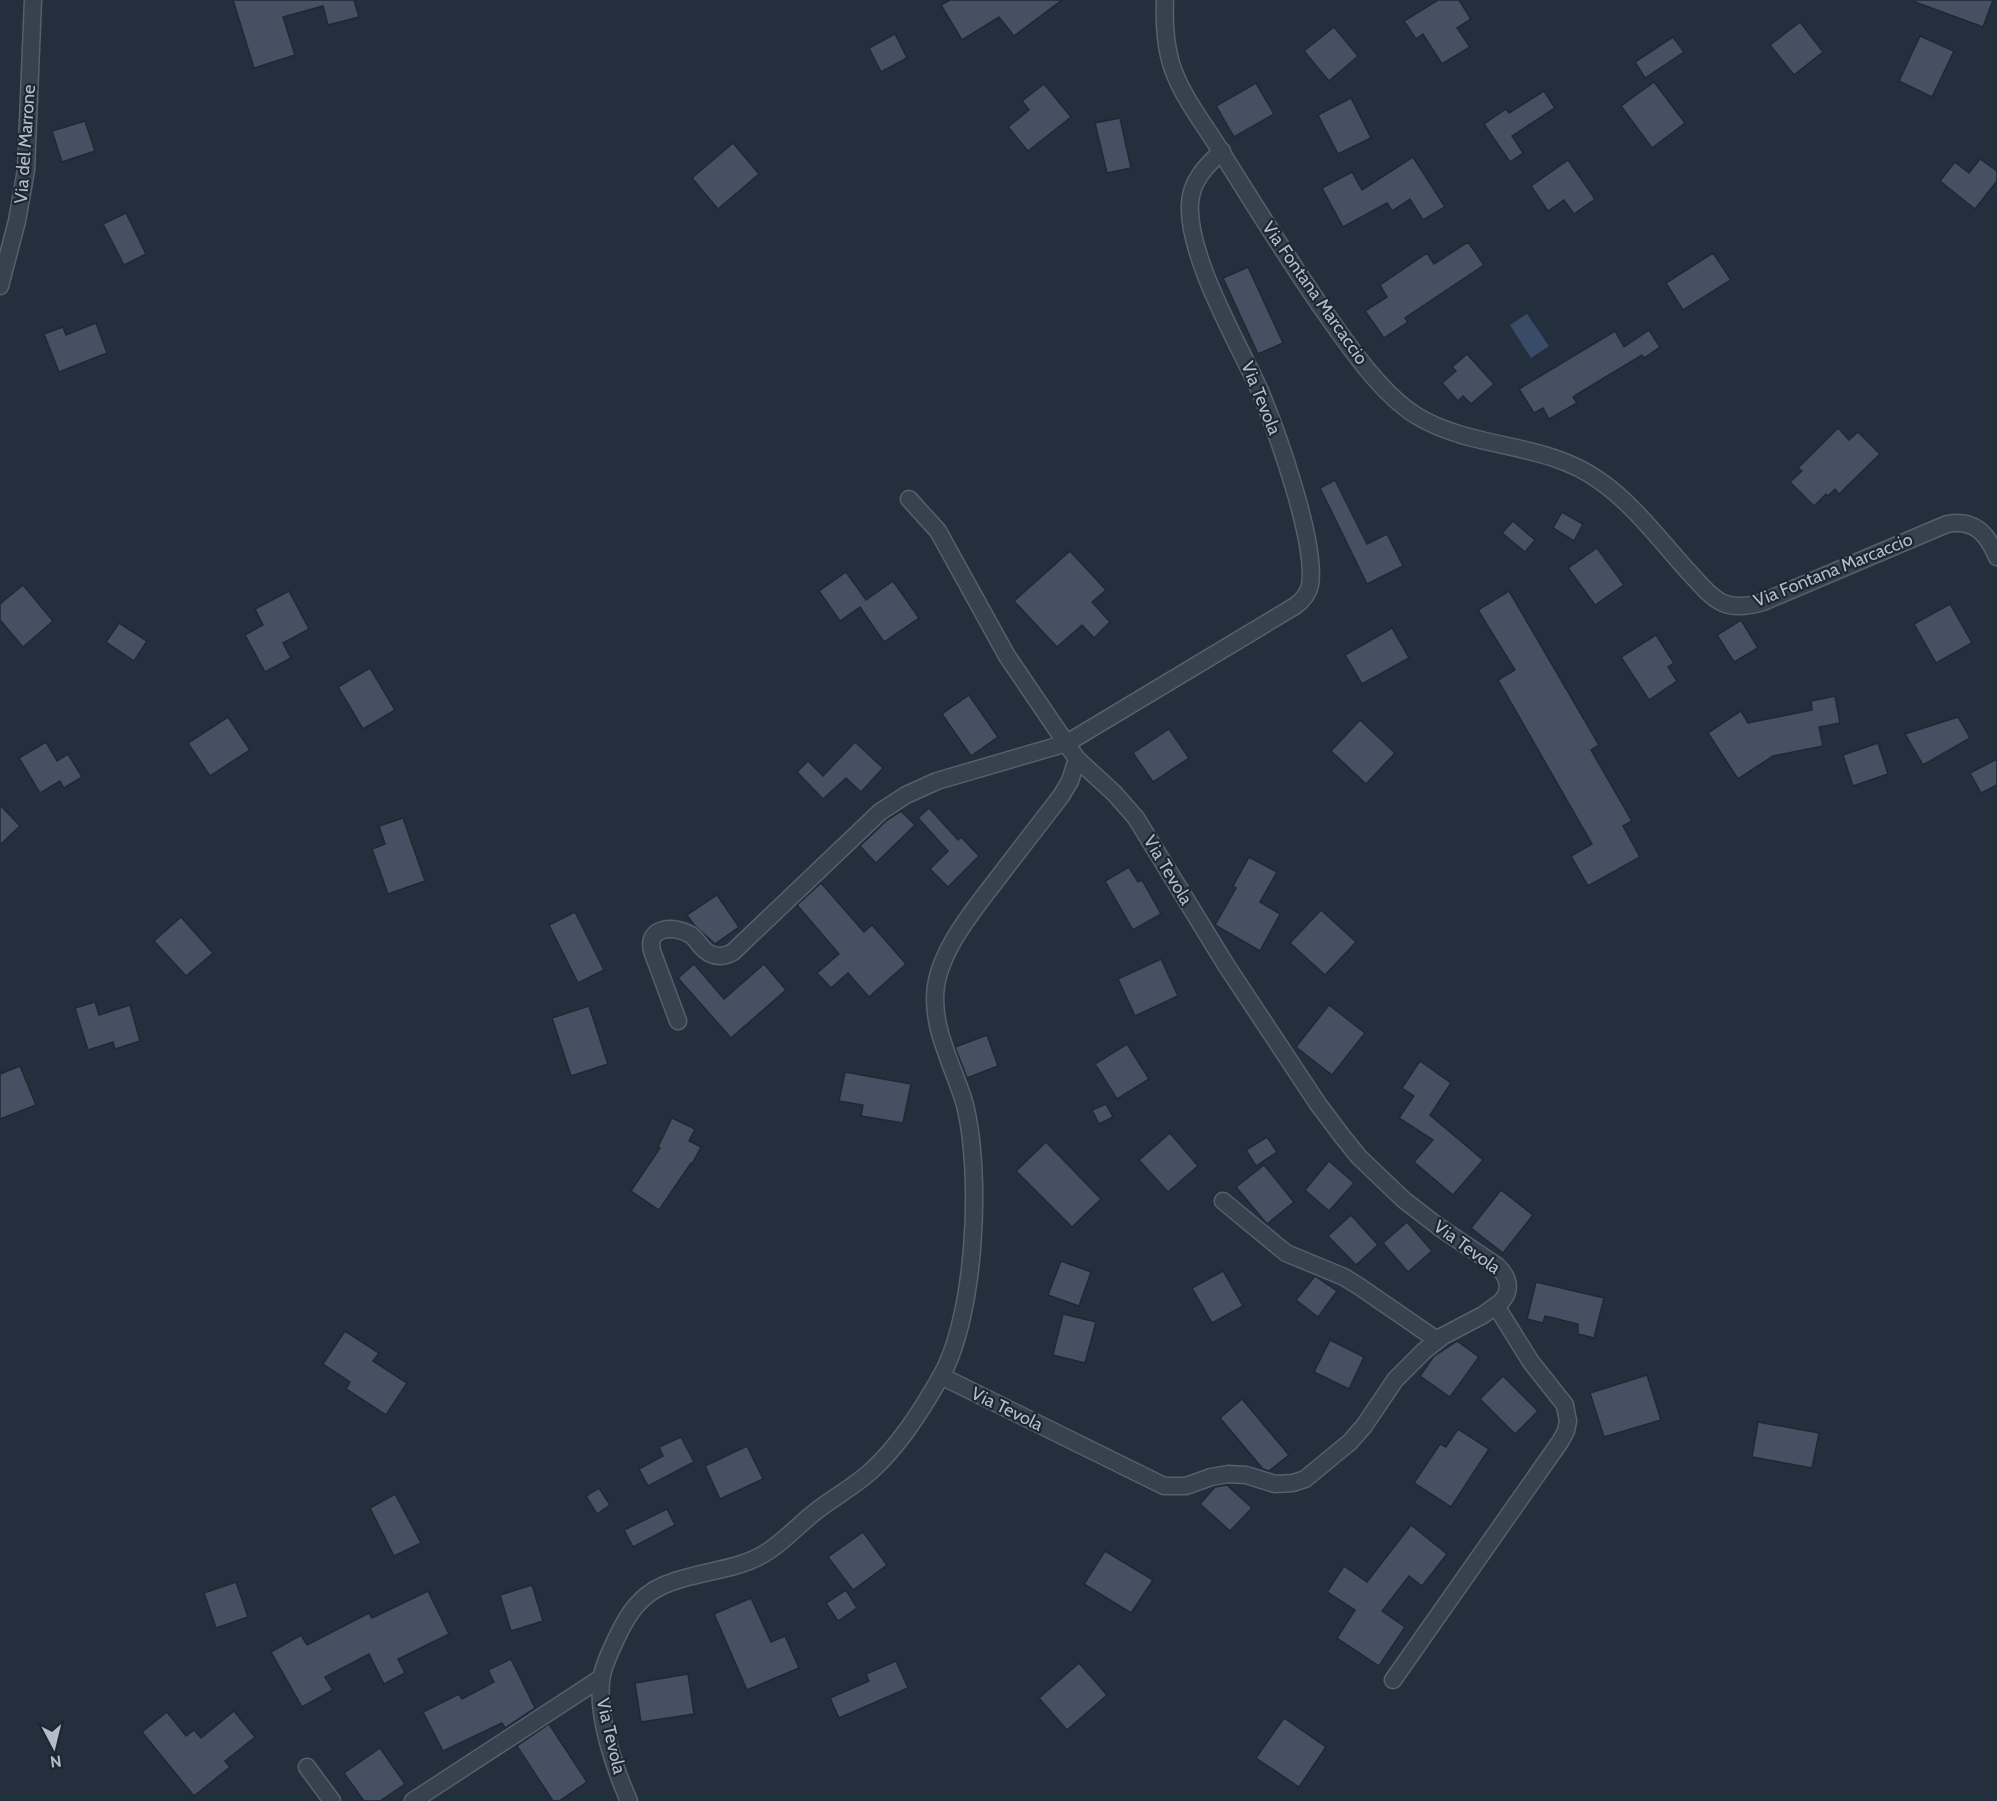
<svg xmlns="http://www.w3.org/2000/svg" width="1997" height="1801" viewBox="0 0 1997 1801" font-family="Cabin,sans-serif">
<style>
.water{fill:#394c67}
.building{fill:#455162;stroke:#1f2835;stroke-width:1.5}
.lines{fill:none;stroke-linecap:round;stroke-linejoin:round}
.street-casing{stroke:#565f6c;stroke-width:19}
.street{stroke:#38414e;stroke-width:16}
.labels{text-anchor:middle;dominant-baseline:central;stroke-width:4.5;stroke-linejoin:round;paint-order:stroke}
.street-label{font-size:18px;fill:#b4bcc9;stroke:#1d2633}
</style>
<rect width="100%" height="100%" fill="#242f3e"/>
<path class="water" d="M 1527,314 L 1549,346 L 1531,358 L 1510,325 Z"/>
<g class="building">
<path d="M 233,0 L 354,0 L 359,17 L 328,25 L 323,6 L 283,17 L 295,55 L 254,68 Z"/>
<path d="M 950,0 L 1062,0 L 1014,36 L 999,17 L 962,40 L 941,5 Z"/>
<path d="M 1438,0 L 1459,0 L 1471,19 L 1457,28 L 1470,47 L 1442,64 L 1423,34 L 1416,39 L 1404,21 Z"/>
<path d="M 1915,0 L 1993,0 L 1983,27 L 1915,2 Z"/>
<path d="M 1800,22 L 1823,52 L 1794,75 L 1770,45 Z"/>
<path d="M 1334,27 L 1358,56 L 1329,81 L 1304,51 Z"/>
<path d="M 895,34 L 907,58 L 881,72 L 869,48 Z"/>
<path d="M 1920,36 L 1954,51 L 1932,97 L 1899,81 Z"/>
<path d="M 1673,37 L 1684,52 L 1645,78 L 1635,62 Z"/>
<path d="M 1654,82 L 1685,123 L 1652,148 L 1621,106 Z"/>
<path d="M 1256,83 L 1274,114 L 1234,137 L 1216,106 Z"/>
<path d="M 1044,84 L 1071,117 L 1028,151 L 1008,127 L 1029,110 L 1022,101 Z"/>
<path d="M 1544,91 L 1555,108 L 1512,136 L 1523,153 L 1510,162 L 1484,124 L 1506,109 L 1509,113 Z"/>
<path d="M 1351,98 L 1371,138 L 1338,154 L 1318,115 Z"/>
<path d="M 1120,118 L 1131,168 L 1107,173 L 1095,123 Z"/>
<path d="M 85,121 L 95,151 L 62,162 L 52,131 Z"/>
<path d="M 733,143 L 759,174 L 718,209 L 692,178 Z"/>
<path d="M 1413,157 L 1445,207 L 1423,220 L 1410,199 L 1392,211 L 1387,203 L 1343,227 L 1322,188 L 1352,172 L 1362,190 Z"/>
<path d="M 1980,159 L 1997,171 L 1997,181 L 1975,209 L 1940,181 L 1955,162 L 1969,173 Z"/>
<path d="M 1568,160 L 1595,199 L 1574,214 L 1564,200 L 1548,211 L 1531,186 Z"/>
<path d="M 126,213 L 146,254 L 124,265 L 103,224 Z"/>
<path d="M 1468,242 L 1484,265 L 1405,318 L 1408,322 L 1384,338 L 1365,311 L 1387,297 L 1380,285 L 1427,253 L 1434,264 Z"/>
<path d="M 1713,253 L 1731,280 L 1683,310 L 1666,283 Z"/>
<path d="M 1248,267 L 1283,343 L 1258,354 L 1223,278 Z"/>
<path d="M 96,323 L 107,353 L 59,372 L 44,334 L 63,327 L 66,335 Z"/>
<path d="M 1649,330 L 1660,347 L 1644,358 L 1642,355 L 1584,390 L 1573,397 L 1577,403 L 1549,419 L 1543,408 L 1534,413 L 1519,389 L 1615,331 L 1624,347 Z"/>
<path d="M 1467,354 L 1494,384 L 1471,404 L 1463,396 L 1458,401 L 1442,383 L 1456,371 L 1452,367 Z"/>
<path d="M 1838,428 L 1849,440 L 1858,432 L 1880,454 L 1839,494 L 1835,489 L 1828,496 L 1826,494 L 1814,506 L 1790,482 L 1802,471 L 1798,468 Z"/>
<path d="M 1335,480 L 1367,544 L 1387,534 L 1403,566 L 1367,584 L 1320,488 Z"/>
<path d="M 1562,512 L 1583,524 L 1574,541 L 1553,528 Z"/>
<path d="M 1513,521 L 1535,540 L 1525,552 L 1502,533 Z"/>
<path d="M 1597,548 L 1624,585 L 1595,605 L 1568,568 Z"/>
<path d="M 1070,551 L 1106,590 L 1092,602 L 1110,622 L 1094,638 L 1082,625 L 1057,647 L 1014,601 Z"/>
<path d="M 846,572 L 866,600 L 893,581 L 919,618 L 884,642 L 860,607 L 840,621 L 819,591 Z"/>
<path d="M 23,585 L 53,621 L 23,647 L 0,620 L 0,604 Z"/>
<path d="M 289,591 L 309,629 L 283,643 L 291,658 L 265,672 L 245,635 L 263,625 L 255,609 Z"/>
<path d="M 1509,591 L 1599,745 L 1591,750 L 1632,821 L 1623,826 L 1640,857 L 1588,886 L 1571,856 L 1592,844 L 1498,680 L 1515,670 L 1478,610 Z"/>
<path d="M 1950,604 L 1972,643 L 1936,663 L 1914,624 Z"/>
<path d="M 1741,620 L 1758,648 L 1734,662 L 1717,635 Z"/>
<path d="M 119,623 L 147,641 L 134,661 L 106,642 Z"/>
<path d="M 1392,628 L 1409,658 L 1362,684 L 1345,655 Z"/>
<path d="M 1656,635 L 1674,663 L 1668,667 L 1677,681 L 1649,700 L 1621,657 Z"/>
<path d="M 370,668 L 395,710 L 363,729 L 338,687 Z"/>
<path d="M 969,695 L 998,737 L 971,756 L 942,714 Z"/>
<path d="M 1835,696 L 1840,723 L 1819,727 L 1823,746 L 1773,756 L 1738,779 L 1708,733 L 1741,711 L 1748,723 L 1812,710 L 1811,701 Z"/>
<path d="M 228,717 L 250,750 L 210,776 L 188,743 Z"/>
<path d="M 1958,717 L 1970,738 L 1923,765 L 1905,734 Z"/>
<path d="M 1360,720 L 1395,753 L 1366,784 L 1331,751 Z"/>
<path d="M 1169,729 L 1189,758 L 1153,782 L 1133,753 Z"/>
<path d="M 46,742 L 57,761 L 68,754 L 82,777 L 64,788 L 60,781 L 40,793 L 19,758 Z"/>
<path d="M 855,742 L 883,768 L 861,792 L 846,778 L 823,799 L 797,772 L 808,761 L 823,776 Z"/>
<path d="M 1878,743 L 1888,774 L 1853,786 L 1843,755 Z"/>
<path d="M 1997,759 L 1997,785 L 1981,793 L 1970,773 Z"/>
<path d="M 0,805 L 20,826 L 0,845 Z"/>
<path d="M 929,808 L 958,840 L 961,837 L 979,856 L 948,887 L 930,869 L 948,851 L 918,818 Z"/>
<path d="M 901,811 L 915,825 L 876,863 L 860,846 L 887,820 Z"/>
<path d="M 403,818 L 425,881 L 388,894 L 372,849 L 385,844 L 379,826 Z"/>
<path d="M 1249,857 L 1277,872 L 1260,902 L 1280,914 L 1260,951 L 1215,925 L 1236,888 L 1233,886 Z"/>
<path d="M 1129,867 L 1138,882 L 1142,880 L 1161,914 L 1133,930 L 1105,881 Z"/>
<path d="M 821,883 L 864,932 L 872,925 L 906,964 L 869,997 L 848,973 L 831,988 L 817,973 L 839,954 L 797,905 Z"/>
<path d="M 717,895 L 739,927 L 715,944 L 694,925 L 687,915 Z"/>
<path d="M 1321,910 L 1356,942 L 1325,975 L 1290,943 Z"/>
<path d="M 575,912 L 604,970 L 578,983 L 549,925 Z"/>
<path d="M 181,917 L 213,953 L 186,976 L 154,941 Z"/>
<path d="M 1161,959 L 1178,996 L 1135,1016 L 1118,979 Z"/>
<path d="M 694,964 L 724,999 L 764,964 L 786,990 L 731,1038 L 678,978 Z"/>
<path d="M 95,1002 L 99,1015 L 130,1005 L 140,1041 L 115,1049 L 113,1042 L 88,1050 L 75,1008 Z"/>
<path d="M 1329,1005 L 1365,1033 L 1332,1075 L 1296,1047 Z"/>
<path d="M 589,1006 L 608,1064 L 571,1076 L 552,1018 Z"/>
<path d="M 987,1035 L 998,1066 L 967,1078 L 955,1047 Z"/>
<path d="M 1127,1044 L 1149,1079 L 1117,1099 L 1095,1064 Z"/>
<path d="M 1420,1061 L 1451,1083 L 1430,1115 L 1483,1160 L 1453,1195 L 1414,1162 L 1433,1140 L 1399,1118 L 1414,1096 L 1402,1088 Z"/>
<path d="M 20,1066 L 36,1105 L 0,1119 L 0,1074 Z"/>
<path d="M 845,1072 L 911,1084 L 903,1123 L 861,1116 L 863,1105 L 839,1101 Z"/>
<path d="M 1106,1104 L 1113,1117 L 1099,1124 L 1092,1110 Z"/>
<path d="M 672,1118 L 695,1129 L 689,1141 L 701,1147 L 692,1164 L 691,1163 L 659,1210 L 631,1191 L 660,1148 L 658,1147 Z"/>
<path d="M 1170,1133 L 1198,1166 L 1168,1192 L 1139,1160 Z"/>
<path d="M 1267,1137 L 1277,1152 L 1256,1166 L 1246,1150 Z"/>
<path d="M 1046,1142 L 1101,1199 L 1072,1227 L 1016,1171 Z"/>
<path d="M 1329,1161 L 1354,1183 L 1329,1211 L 1305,1190 Z"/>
<path d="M 1264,1165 L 1294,1202 L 1267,1224 L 1236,1187 Z"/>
<path d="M 1501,1190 L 1533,1215 L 1503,1253 L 1471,1228 Z"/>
<path d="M 1351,1215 L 1378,1245 L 1356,1265 L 1328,1236 Z"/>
<path d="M 1407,1222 L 1432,1251 L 1408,1272 L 1383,1243 Z"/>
<path d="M 1061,1261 L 1091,1272 L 1079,1306 L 1048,1295 Z"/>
<path d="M 1223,1271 L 1243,1306 L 1212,1323 L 1192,1288 Z"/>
<path d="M 1315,1276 L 1337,1291 L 1318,1317 L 1296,1300 Z"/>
<path d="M 1536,1282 L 1604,1298 L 1594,1338 L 1578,1334 L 1578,1324 L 1545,1316 L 1543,1323 L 1527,1319 Z"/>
<path d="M 1063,1314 L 1096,1322 L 1085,1363 L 1053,1355 Z"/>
<path d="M 345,1331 L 379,1353 L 373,1361 L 407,1383 L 386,1415 L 346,1389 L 350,1382 L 323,1364 Z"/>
<path d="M 1330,1340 L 1364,1357 L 1349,1389 L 1314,1372 Z"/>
<path d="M 1457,1341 L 1479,1357 L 1450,1397 L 1420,1376 L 1434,1356 Z"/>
<path d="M 1647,1375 L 1661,1420 L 1604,1437 L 1590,1393 Z"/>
<path d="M 1503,1376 L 1538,1411 L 1515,1434 L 1480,1399 Z"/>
<path d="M 1242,1399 L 1289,1455 L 1269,1471 L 1263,1469 L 1220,1418 Z"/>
<path d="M 1758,1422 L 1819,1433 L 1812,1468 L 1752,1457 Z"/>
<path d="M 1458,1429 L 1489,1449 L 1451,1507 L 1414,1483 L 1440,1444 L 1446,1447 Z"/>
<path d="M 681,1437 L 694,1462 L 648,1486 L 639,1469 L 663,1456 L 659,1447 Z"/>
<path d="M 747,1446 L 763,1479 L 720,1499 L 705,1466 Z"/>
<path d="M 1227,1485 L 1252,1508 L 1230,1531 L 1200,1504 L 1215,1487 Z"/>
<path d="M 599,1488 L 610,1505 L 597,1514 L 586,1496 Z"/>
<path d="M 395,1494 L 421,1543 L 394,1556 L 370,1508 Z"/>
<path d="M 667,1509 L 675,1525 L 633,1547 L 624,1530 Z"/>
<path d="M 1411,1525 L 1447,1554 L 1422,1586 L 1409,1576 L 1382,1611 L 1405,1627 L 1379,1666 L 1337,1638 L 1355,1610 L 1327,1592 L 1344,1566 L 1367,1582 Z"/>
<path d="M 863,1532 L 887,1565 L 853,1590 L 828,1557 Z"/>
<path d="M 1105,1551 L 1153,1580 L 1131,1613 L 1084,1584 Z"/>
<path d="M 236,1582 L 248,1617 L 216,1628 L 204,1593 Z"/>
<path d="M 532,1585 L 543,1621 L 511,1631 L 500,1595 Z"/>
<path d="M 846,1590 L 857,1608 L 838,1621 L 826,1603 Z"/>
<path d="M 428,1591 L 449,1634 L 398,1659 L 405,1673 L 384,1684 L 369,1654 L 325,1677 L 333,1690 L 302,1707 L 271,1652 L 301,1635 L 307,1645 L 369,1613 L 372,1618 Z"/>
<path d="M 751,1598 L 771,1642 L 785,1636 L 799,1668 L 747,1690 L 714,1614 Z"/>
<path d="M 511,1659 L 535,1708 L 505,1728 L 502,1723 L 443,1751 L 423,1712 L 459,1694 L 462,1699 L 494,1682 L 488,1670 Z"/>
<path d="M 896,1661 L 908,1688 L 839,1718 L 830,1698 L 869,1681 L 866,1674 Z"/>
<path d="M 1079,1663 L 1107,1695 L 1067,1730 L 1039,1698 Z"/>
<path d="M 688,1674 L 694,1714 L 641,1722 L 635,1683 Z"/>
<path d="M 234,1711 L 255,1737 L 225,1761 L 230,1767 L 194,1796 L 142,1732 L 167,1712 L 186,1736 L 194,1730 L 201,1738 Z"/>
<path d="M 1284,1718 L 1326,1747 L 1299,1787 L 1256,1758 Z"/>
<path d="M 549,1724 L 587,1782 L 559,1801 L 553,1801 L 517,1746 Z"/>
<path d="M 380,1748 L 405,1784 L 380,1801 L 364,1801 L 344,1773 Z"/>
</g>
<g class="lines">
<g class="street-casing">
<g id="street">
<path d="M 1165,0 C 1164,24 1165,49 1174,72 C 1186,103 1208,129 1225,158 C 1257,209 1289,261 1324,311 C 1348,345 1381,394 1417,416 C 1473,450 1545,441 1600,481 C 1633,504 1659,539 1686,569 C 1697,580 1708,596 1723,603 C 1735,608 1750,606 1763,602 L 1947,524 C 1974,519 1987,533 1997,557"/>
<path d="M 0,286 L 17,221 L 26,170 L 33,0"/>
<path d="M 909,499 L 938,531 L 1007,656 L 1077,759 L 1114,793 L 1136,818 L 1226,965 L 1318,1104 L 1342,1136 L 1359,1157 L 1404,1200 L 1439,1227 L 1497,1266 C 1509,1277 1512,1290 1501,1302 L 1483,1315 L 1443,1336 L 1424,1351 L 1395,1380 L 1364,1426 L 1350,1442 L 1305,1479 L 1293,1483 L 1275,1484 L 1246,1475 L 1228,1474 L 1211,1477 L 1186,1486 L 1164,1486 L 941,1376"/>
<path d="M 678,1021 L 652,951 C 646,926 675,925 691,935 C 698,940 702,951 711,954 C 719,958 726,956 733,952 L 880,812 L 906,795 L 937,781 L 1067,743 L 1295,606 C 1302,601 1308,595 1310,585 C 1317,543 1277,432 1260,391 C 1238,343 1187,256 1190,204 C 1191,181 1205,167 1222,151"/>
<path d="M 1223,1201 L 1286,1253 L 1344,1277 L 1360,1287 L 1437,1340"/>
<path d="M 1393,1680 L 1560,1442 L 1566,1431 L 1568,1421 L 1565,1405 L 1531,1362 L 1496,1306"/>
<path d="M 307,1767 L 332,1801"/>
<path d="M 413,1801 L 601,1678"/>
<path d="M 629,1801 C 614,1767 595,1712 602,1675 C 605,1661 612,1648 618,1635 C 628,1614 640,1596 662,1586 C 694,1571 732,1572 762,1555 C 782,1544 797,1526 815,1512 C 833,1498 853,1487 870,1472 C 899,1446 921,1411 940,1378 C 976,1317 982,1173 965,1105 C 954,1066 930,1028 936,986 C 942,945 980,902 1004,870 C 1023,845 1042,821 1061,796 L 1070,781 L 1077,759"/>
</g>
</g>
<use href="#street" class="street"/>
</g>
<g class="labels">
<g class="street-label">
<text transform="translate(25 144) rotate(-86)">Via del Marrone</text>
<text transform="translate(1315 293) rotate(55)">Via Fontana Marcaccio</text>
<text transform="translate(1261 398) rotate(68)">Via Tevola</text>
<text transform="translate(1833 570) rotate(-22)">Via Fontana Marcaccio</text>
<text transform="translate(1168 870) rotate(59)">Via Tevola</text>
<text transform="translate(1467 1247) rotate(36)">Via Tevola</text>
<text transform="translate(1007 1409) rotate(26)">Via Tevola</text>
<text transform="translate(611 1736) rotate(77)">Via Tevola</text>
</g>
</g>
<g transform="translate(54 1747) rotate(173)" stroke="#1d2633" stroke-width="4.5" paint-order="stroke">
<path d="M0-4.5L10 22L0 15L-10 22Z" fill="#b4bcc9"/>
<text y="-9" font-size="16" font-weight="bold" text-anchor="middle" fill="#b4bcc9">N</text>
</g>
</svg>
